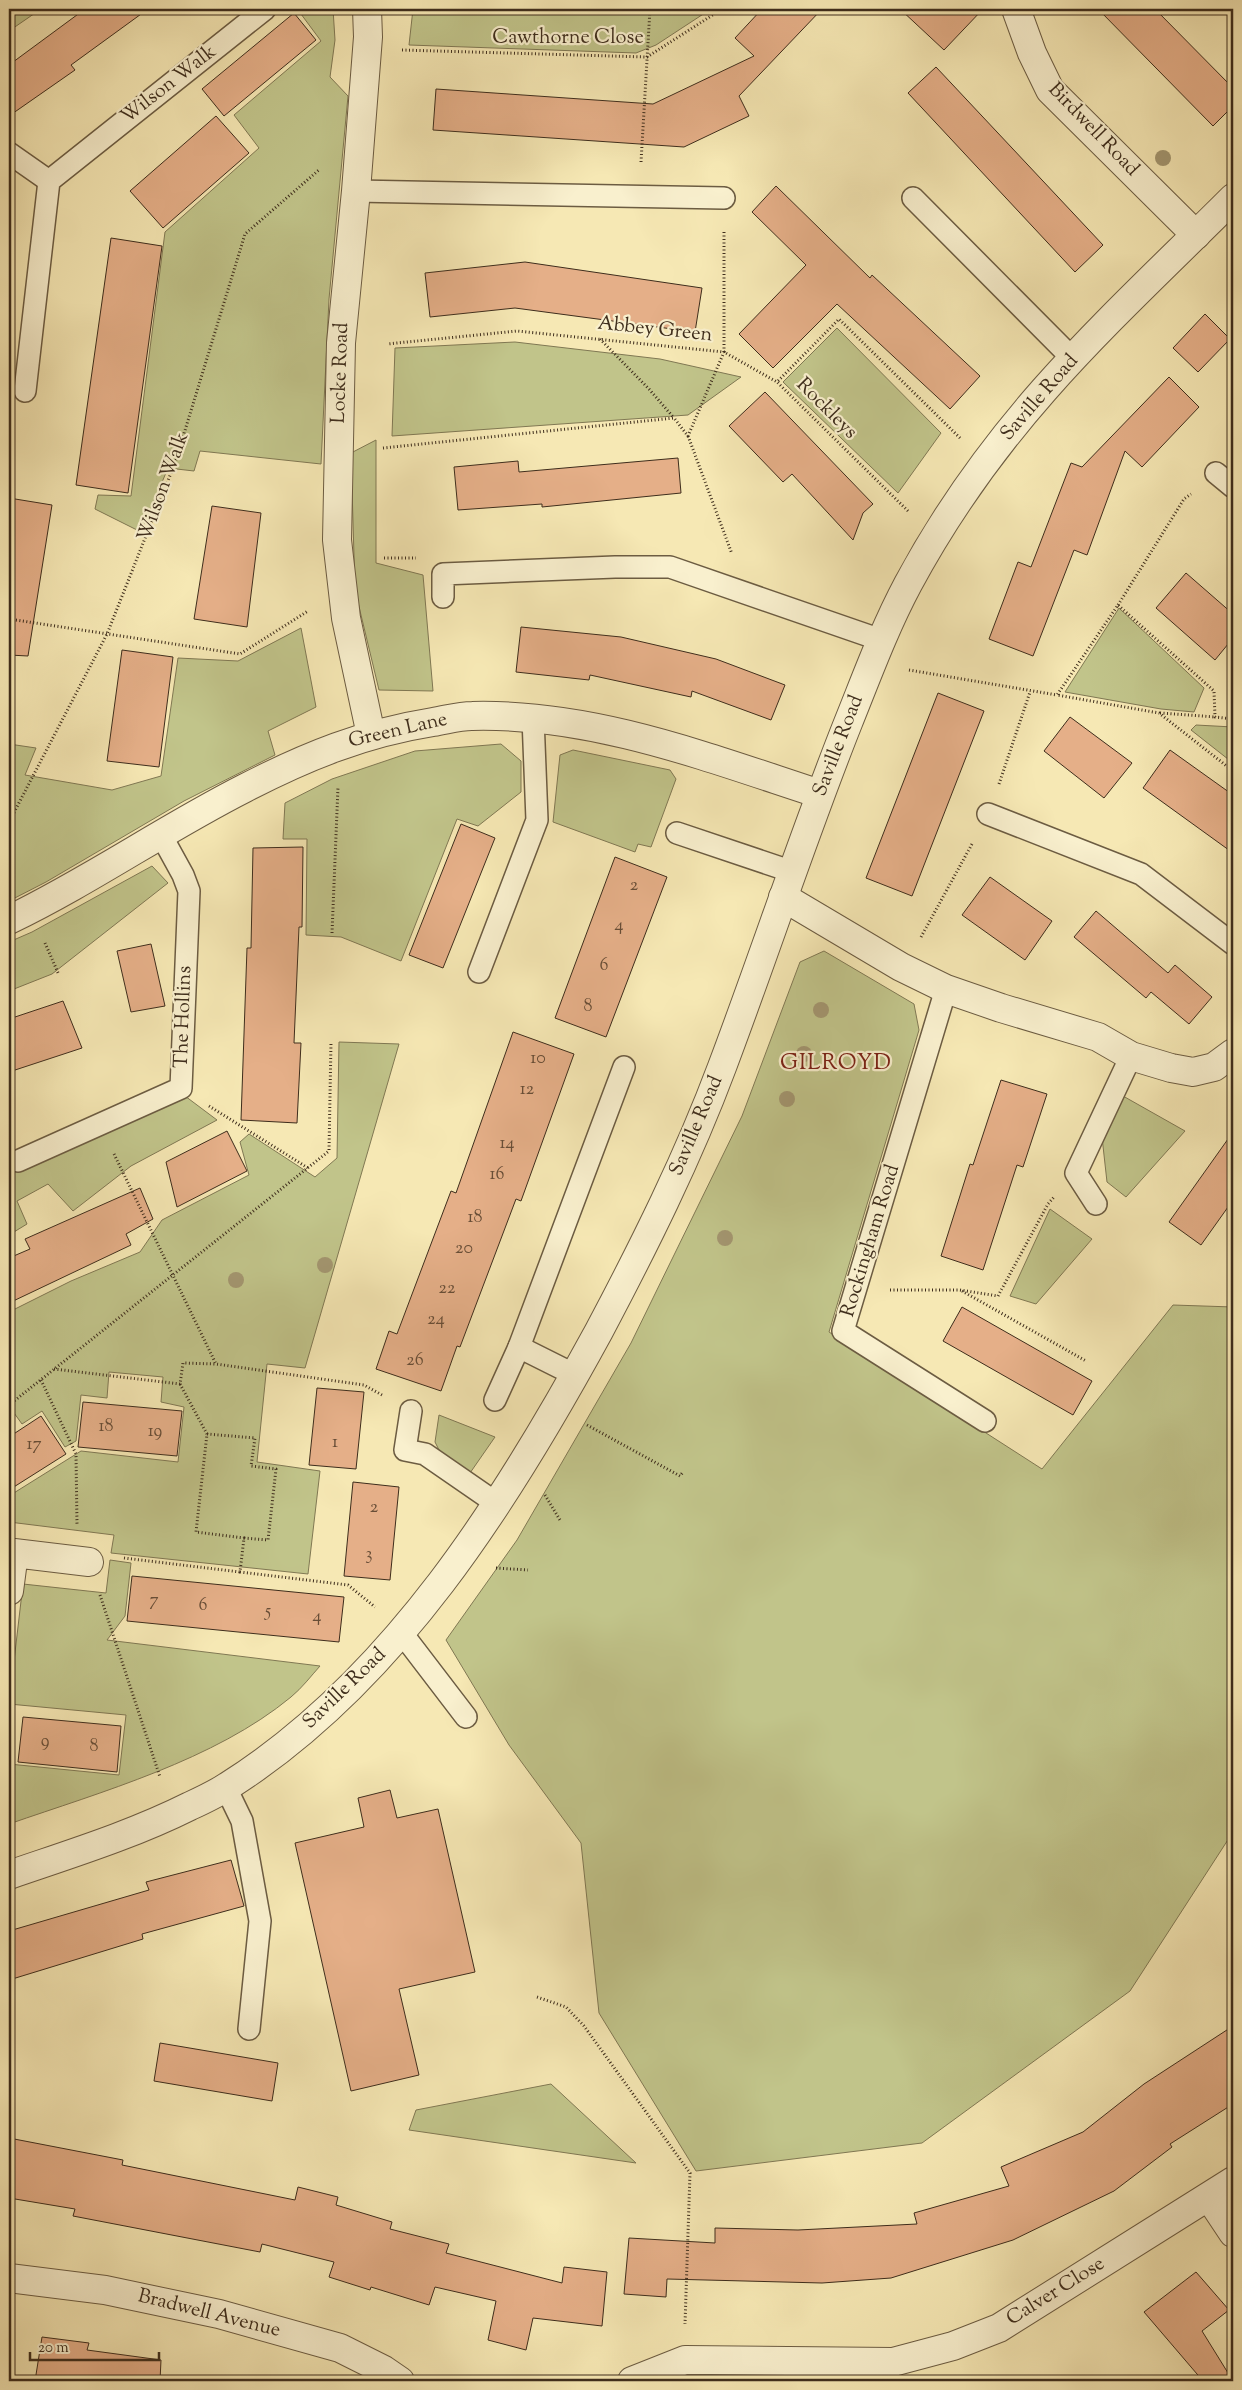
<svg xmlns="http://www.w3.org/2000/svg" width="1242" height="2390" viewBox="0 0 1242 2390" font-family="'Sorts Mill Goudy',serif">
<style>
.green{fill:#c1c48a;stroke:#807853}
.building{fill:#e5af88;stroke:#3e2d1c}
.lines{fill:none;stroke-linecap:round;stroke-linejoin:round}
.lane-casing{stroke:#6c5c42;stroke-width:24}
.street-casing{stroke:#6c5c42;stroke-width:30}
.path{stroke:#3e2d1c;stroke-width:3;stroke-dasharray:1 2.5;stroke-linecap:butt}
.lane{stroke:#f9f0ce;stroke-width:21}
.street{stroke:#f9f0ce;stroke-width:28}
.tree{fill:#a39670}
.labels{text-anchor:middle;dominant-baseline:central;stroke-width:4.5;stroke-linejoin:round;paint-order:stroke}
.number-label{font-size:18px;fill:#684e37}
.street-label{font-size:20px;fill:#3e2d1c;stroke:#f9f0ce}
.quarter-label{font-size:22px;letter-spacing:1px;fill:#7a1f14;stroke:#f9f0ce}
</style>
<rect width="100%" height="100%" fill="#f6e8b4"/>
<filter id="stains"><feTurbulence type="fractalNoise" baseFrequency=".004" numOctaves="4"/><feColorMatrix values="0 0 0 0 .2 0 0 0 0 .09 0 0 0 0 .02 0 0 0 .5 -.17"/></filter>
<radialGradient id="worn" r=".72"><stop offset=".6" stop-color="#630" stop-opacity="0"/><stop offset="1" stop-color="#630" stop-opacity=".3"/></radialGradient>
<g class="green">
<path d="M 9,9 L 41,9 L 9,31 Z"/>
<path d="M 300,9 L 333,9 L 335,40 L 330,77 L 348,96 L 329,299 L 321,464 L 200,451 L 194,471 L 168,468 L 141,532 L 95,509 L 98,495 L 131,496 L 165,232 L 259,148 L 234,115 L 321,41 L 298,10 Z"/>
<path d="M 413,9 L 711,9 L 656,45 L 636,53 L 409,45 Z"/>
<path d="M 837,328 L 941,433 L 898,493 L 783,382 Z"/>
<path d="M 515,342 L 660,359 L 741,377 L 688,415 L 392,436 L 395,348 Z"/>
<path d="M 376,440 L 376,563 L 423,575 L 433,691 L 379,690 L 355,590 L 351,453 Z"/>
<path d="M 1119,608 L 1204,688 L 1194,712 L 1161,709 L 1065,692 Z"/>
<path d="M 301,628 L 316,707 L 268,731 L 275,755 L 184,801 L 46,882 L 9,901 L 9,744 L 36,748 L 25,775 L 112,790 L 161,776 L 178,658 L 238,661 Z"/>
<path d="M 1196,725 L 1233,727 L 1233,763 L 1191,730 Z"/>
<path d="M 501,744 L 521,761 L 521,792 L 478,826 L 457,819 L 401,961 L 341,937 L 306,935 L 307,839 L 283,839 L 285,803 L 332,779 L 415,751 Z"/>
<path d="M 573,750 L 670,770 L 676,779 L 651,847 L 638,844 L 635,852 L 553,822 L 560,755 Z"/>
<path d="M 152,866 L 168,883 L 52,974 L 9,991 L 9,942 L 32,932 Z"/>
<path d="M 824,951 L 914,1004 L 919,1030 L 829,1332 L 1042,1469 L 1173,1305 L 1233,1307 L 1233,1832 L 1130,1991 L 922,2143 L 696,2171 L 599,2013 L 581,1843 L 509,1745 L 446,1640 L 517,1540 L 631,1343 L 742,1116 L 800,962 Z"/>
<path d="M 339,1042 L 399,1044 L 305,1368 L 267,1364 L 257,1462 L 320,1471 L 308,1574 L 111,1553 L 114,1535 L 9,1522 L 9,1496 L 81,1451 L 178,1462 L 184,1407 L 161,1402 L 163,1377 L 109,1372 L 107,1398 L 81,1395 L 76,1441 L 65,1447 L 42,1411 L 22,1424 L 9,1406 L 9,1312 L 71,1281 L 140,1252 L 162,1220 L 249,1175 L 240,1142 L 249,1134 L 315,1177 L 337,1158 Z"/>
<path d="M 181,1093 L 217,1120 L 131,1166 L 73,1211 L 48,1184 L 17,1201 L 27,1224 L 9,1235 L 9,1174 Z"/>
<path d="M 1123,1096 L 1185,1131 L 1126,1197 L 1107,1182 L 1102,1137 Z"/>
<path d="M 1050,1209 L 1092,1239 L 1036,1304 L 1010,1296 Z"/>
<path d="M 439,1415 L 495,1437 L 470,1473 L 443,1458 L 435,1442 Z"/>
<path d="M 110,1560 L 131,1563 L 125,1616 L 107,1640 L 320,1666 C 311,1676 302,1688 291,1697 C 215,1760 101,1792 9,1824 L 9,1764 L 119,1775 L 126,1715 L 9,1704 L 23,1584 L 106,1593 Z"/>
<path d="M 551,2084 L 636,2163 L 409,2130 L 416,2110 Z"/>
</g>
<g class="building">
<path d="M 85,9 L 148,9 L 71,65 L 75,70 L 9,116 L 9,65 Z"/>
<path d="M 762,9 L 822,9 L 739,96 L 749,116 L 684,147 L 433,130 L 436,89 L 653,104 L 754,56 L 735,38 Z"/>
<path d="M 900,9 L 983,9 L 944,50 Z"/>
<path d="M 1098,9 L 1155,9 L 1233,88 L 1233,106 L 1213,126 Z"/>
<path d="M 294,13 L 316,40 L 224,116 L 202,89 Z"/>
<path d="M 936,67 L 1103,245 L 1075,272 L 908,93 Z"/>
<path d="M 216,116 L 249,153 L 163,228 L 130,191 Z"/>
<path d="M 776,186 L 870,278 L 872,275 L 980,376 L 950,409 L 837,304 L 773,368 L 739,334 L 806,265 L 752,212 Z"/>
<path d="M 111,238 L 162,246 L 128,493 L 76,485 Z"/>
<path d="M 525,262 L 702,288 L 695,332 L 515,308 L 430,317 L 425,273 Z"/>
<path d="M 1205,314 L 1230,339 L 1198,372 L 1173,348 Z"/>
<path d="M 1169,377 L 1199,407 L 1142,467 L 1125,451 L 1087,555 L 1074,550 L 1033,656 L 989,639 L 1018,562 L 1031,567 L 1071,463 L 1082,467 Z"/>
<path d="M 765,392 L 873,504 L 863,513 L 853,540 L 792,474 L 783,482 L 729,426 Z"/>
<path d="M 678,458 L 681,493 L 542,507 L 542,504 L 458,510 L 454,467 L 518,461 L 519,472 Z"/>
<path d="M 9,498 L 52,505 L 28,656 L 9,655 Z"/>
<path d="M 212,506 L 261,513 L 247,627 L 194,619 Z"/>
<path d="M 1186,573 L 1233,614 L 1233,638 L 1215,660 L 1156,608 Z"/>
<path d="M 521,627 L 621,637 L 716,659 L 785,685 L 771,720 L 692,691 L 691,697 L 590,675 L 589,680 L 516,672 Z"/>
<path d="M 122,650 L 173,657 L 159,767 L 107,761 Z"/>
<path d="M 938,693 L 984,711 L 912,896 L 866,878 Z"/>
<path d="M 1070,717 L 1132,763 L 1104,798 L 1044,751 Z"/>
<path d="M 1170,750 L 1233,795 L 1233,853 L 1143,788 Z"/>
<path d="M 461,824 L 495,838 L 443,968 L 409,955 Z"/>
<path d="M 303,847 L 302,927 L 299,927 L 294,1043 L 301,1043 L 297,1123 L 241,1120 L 247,948 L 251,948 L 253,848 Z"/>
<path d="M 615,857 L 667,877 L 606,1037 L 555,1018 Z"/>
<path d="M 990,877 L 1052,921 L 1025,960 L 962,915 Z"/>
<path d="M 1096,911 L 1168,973 L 1175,965 L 1212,997 L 1189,1024 L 1151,992 L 1146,998 L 1074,937 Z"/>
<path d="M 151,944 L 165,1006 L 131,1012 L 117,951 Z"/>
<path d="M 63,1001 L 82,1048 L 9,1072 L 9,1019 Z"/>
<path d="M 513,1032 L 574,1054 L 521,1201 L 516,1199 L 460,1347 L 457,1346 L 441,1391 L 376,1369 L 389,1331 L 397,1334 L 451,1191 L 456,1193 Z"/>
<path d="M 1001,1080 L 1047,1094 L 1023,1167 L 1017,1165 L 983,1270 L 941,1256 L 970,1164 L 973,1165 Z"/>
<path d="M 227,1131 L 247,1171 L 177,1207 L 166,1162 Z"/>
<path d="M 1233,1132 L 1233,1200 L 1201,1245 L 1169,1222 Z"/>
<path d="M 140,1188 L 153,1219 L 126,1234 L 131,1245 L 9,1303 L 9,1258 L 30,1249 L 25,1239 Z"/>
<path d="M 962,1307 L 1092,1381 L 1073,1415 L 943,1341 Z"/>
<path d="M 317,1388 L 364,1392 L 356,1469 L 309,1465 Z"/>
<path d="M 83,1402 L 182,1411 L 177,1456 L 78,1447 Z"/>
<path d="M 41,1416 L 66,1454 L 9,1490 L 9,1437 Z"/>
<path d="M 353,1482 L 399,1487 L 390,1580 L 344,1576 Z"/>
<path d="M 132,1576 L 344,1597 L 339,1642 L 127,1621 Z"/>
<path d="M 23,1717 L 121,1726 L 117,1772 L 18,1762 Z"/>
<path d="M 390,1790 L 397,1818 L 438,1809 L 475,1972 L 399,1989 L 419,2075 L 351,2091 L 295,1843 L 364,1827 L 358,1798 Z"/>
<path d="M 231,1860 L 244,1906 L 142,1934 L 143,1939 L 9,1980 L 9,1931 L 149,1890 L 146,1882 Z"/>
<path d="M 1233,2026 L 1233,2104 L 1170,2144 L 1172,2147 L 1114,2191 L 1013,2240 L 891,2278 L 822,2283 L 667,2279 L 666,2297 L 624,2294 L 629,2238 L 715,2243 L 715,2228 L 798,2230 L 917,2224 L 914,2213 L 1009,2186 L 1001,2167 L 1083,2132 L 1144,2084 Z"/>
<path d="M 160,2043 L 278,2063 L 272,2101 L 154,2081 Z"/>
<path d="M 9,2138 L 123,2160 L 122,2165 L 295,2200 L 298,2187 L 338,2197 L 336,2205 L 392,2222 L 390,2229 L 449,2244 L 446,2253 L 562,2283 L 564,2267 L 607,2272 L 602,2326 L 533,2318 L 526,2350 L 488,2340 L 496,2301 L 435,2287 L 429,2305 L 371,2287 L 370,2290 L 329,2277 L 334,2262 L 262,2244 L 260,2252 L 73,2216 L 75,2209 L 9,2198 Z"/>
<path d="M 1196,2272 L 1229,2310 L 1202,2331 L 1233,2381 L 1203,2381 L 1144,2312 Z"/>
<path d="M 42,2337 L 89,2343 L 87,2350 L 161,2360 L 160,2381 L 35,2381 Z"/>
</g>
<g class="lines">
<g class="lane-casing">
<g id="lane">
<path d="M 9,153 L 49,181"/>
<path d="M 356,191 L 724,198"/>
<path d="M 913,198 L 1073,359"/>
<path d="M 25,391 L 49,181 L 265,9"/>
<path d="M 1216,473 L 1233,487"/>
<path d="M 443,597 L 443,574 L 615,567 L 670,567 L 881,640"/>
<path d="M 988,814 L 1141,874 L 1233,944"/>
<path d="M 677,833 L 793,872"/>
<path d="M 479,972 L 537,820 L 533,718"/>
<path d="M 946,989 L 843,1331 L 985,1421"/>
<path d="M 18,1161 L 181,1088 L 189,891 L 183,875 L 161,835"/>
<path d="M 1096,1204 L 1076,1173 L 1131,1056"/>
<path d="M 519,1347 L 575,1375"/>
<path d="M 495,1400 L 519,1347 L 624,1067"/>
<path d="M 411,1411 L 405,1450 L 425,1454 L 496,1503"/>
<path d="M 401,1632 L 466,1717"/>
<path d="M 226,1788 L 242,1821 L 260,1921 L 249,2029"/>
</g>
</g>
<g class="street-casing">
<g id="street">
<path d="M 367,9 L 368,37 L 356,191 L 341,343 L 337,540 L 346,618 L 371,735"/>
<path d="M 1016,9 L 1032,53 L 1050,90 L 1196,235"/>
<path d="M 783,897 L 901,967 L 946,989 L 1001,1008 L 1098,1037 L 1131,1056 L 1171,1068 L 1193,1072 L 1214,1067 L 1233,1053"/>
<path d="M 9,920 C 90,881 164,829 245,788 C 307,756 364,733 433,722 C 446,720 459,716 472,716 C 593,713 706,757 820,794"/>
<path d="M 9,1591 L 14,1553 L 89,1562"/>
<path d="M 9,1875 C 70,1854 132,1835 190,1806 C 203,1800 216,1794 228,1786 C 394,1681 507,1500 599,1331 C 644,1246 688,1158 722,1067 C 765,953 803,836 848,723 C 867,676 884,629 908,584 C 945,515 992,449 1044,390 C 1103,323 1170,261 1233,198"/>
<path d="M 1209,2197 L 1233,2233"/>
<path d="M 9,2278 L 105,2290 L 219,2314 L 340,2348 L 384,2370 L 400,2381"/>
<path d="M 632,2381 L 685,2360 L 893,2362 L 953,2346 L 999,2328 L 1233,2181"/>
</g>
</g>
<g class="path">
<path d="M 402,50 L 647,57 L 722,9"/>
<path d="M 641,162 L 650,9"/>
<path d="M 724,232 L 724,352 L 777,382"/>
<path d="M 600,339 L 649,389 L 674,418"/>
<path d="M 688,436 L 732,554"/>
<path d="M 383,448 L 674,418 L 688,436 L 724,352 L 517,331 L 387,344"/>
<path d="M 908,511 L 777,382 L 839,319 L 960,438"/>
<path d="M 384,558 L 416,558"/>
<path d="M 1118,605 L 1184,499 L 1191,494"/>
<path d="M 9,619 L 240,654 L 308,611"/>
<path d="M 909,670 L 1057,695"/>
<path d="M 1160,713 L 1215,717"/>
<path d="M 1233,719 L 1215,717 L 1214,691 L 1118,605 L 1057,695 L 1159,713 L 1233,771"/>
<path d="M 999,784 L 1030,692"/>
<path d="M 9,822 L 107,634 L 175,463 L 245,234 L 320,169"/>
<path d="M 332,933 L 338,787"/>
<path d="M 921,937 L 972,844"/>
<path d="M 45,943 L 59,975"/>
<path d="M 209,1106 L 308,1168"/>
<path d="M 114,1154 L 216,1364 L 364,1385 L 382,1395"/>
<path d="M 890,1290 L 960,1290 L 998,1296 L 1048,1204 L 1054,1197"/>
<path d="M 962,1291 L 1086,1361"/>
<path d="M 54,1369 L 180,1384 L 183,1363 L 216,1364"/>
<path d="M 41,1380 L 76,1454 L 77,1525"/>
<path d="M 180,1384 L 207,1434 L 196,1532 L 244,1538 L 240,1572 L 348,1585 L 375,1607"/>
<path d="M 9,1405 L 329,1151 L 331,1042"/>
<path d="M 587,1425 L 680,1476 L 683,1472"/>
<path d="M 207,1434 L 255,1438 L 251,1466 L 276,1469 L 268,1540 L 244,1538"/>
<path d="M 545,1495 L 560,1520"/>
<path d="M 124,1558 L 240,1572"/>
<path d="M 496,1568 L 528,1570"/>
<path d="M 100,1595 L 160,1777"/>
<path d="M 537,1997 L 566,2007 L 584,2026 L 690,2173 L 685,2324"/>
</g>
<use href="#lane" class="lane"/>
<use href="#street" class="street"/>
</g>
<g class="tree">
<circle cx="1163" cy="158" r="8"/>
<circle cx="821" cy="1010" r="8"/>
<circle cx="804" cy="1054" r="8"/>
<circle cx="787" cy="1099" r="8"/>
<circle cx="725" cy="1238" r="8"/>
<circle cx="325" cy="1265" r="8"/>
<circle cx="236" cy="1280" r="8"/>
</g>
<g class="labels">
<g class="number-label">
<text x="634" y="886">2</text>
<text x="619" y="926">4</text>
<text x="604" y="966">6</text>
<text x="588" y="1007">8</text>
<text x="538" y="1059">10</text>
<text x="527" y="1090">12</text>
<text x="507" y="1144">14</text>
<text x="497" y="1175">16</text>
<text x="475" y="1218">18</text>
<text x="464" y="1249">20</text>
<text x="447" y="1289">22</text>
<text x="436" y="1320">24</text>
<text x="415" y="1361">26</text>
<text x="106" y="1427">18</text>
<text x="155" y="1432">19</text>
<text x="335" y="1443">1</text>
<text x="34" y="1445">17</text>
<text x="374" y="1508">2</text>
<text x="369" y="1555">3</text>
<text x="154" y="1601">7</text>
<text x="203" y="1606">6</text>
<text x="268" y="1612">5</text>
<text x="317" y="1617">4</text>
<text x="45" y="1742">9</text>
<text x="94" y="1747">8</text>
</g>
<g class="street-label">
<text x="568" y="38">Cawthorne Close</text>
<text transform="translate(169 85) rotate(-38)">Wilson Walk</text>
<text transform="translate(1093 130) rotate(46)">Birdwell Road</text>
<text transform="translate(655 330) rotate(6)">Abbey Green</text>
<text transform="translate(341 373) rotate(-88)">Locke Road</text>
<text transform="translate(1040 398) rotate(-49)">Saville Road</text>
<text transform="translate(826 409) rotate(45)">Rockleys</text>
<text transform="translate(164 487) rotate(-70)">Wilson Walk</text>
<text transform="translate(398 731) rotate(-13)">Green Lane</text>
<text transform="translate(839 746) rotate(-69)">Saville Road</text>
<text transform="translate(184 1017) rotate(-88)">The Hollins</text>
<text transform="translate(697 1126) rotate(-67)">Saville Road</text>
<text transform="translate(871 1241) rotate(-73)">Rockingham Road</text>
<text transform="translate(345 1689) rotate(-44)">Saville Road</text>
<text transform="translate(1056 2292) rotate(-32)">Calver Close</text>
<text transform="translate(209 2314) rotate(14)">Bradwell Avenue</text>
</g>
<g class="quarter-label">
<text x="836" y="1064">GILROYD</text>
</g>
</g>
<rect width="1242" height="2390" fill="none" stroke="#f6e8b4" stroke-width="30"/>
<rect x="10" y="10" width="1222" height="2370" fill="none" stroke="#3e2d1c" stroke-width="2.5"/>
<rect x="15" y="15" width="1212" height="2360" fill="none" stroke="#3e2d1c"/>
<path d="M30 2352v8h129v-8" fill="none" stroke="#3e2d1c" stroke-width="2.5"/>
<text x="38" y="2352" font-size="15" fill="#3e2d1c" stroke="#f9f0ce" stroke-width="4" paint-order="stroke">20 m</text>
<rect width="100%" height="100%" filter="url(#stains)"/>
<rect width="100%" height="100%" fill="url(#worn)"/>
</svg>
